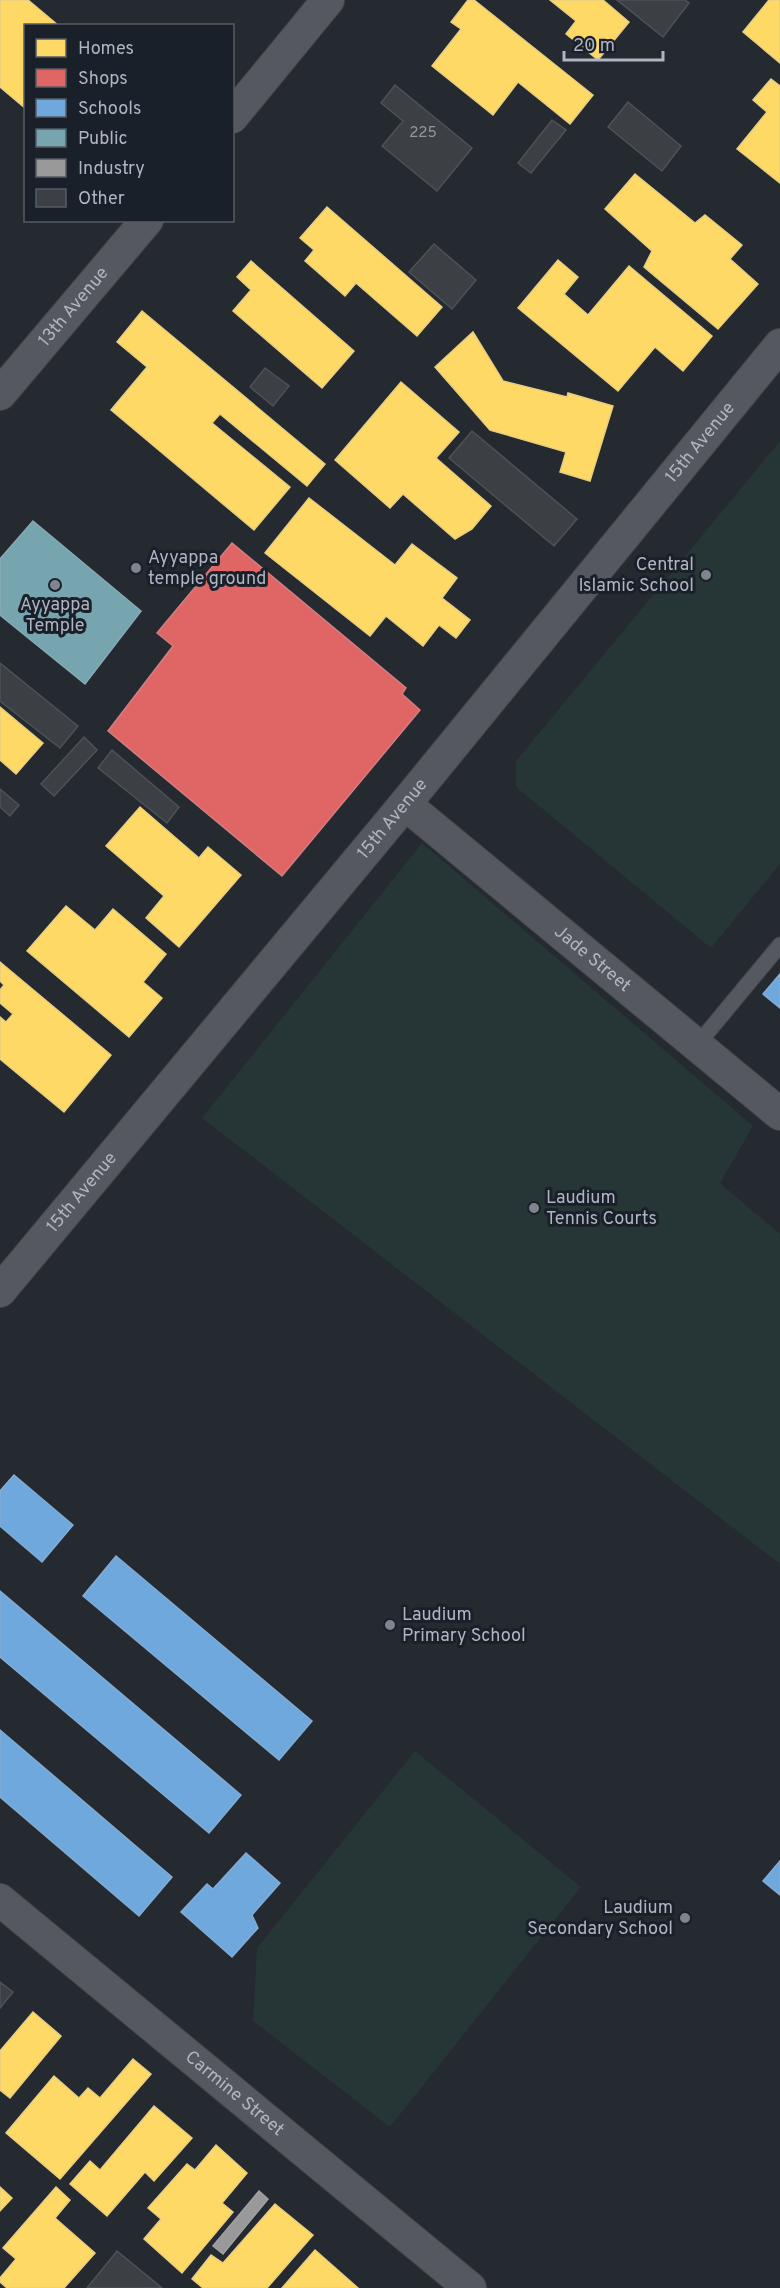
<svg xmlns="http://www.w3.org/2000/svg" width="780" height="2288" viewBox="0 0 780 2288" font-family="Overpass,sans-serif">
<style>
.green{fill:#263536}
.homes{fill:#ffd966;stroke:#e7ce82;stroke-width:1.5}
.shops{fill:#e06666;stroke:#d17e82;stroke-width:1.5}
.schools{fill:#6fa8dc;stroke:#82acd4;stroke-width:1.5}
.public{fill:#76a5af;stroke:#87aab5;stroke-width:1.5}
.industry{fill:#999;stroke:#a0a1a5;stroke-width:1.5}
.building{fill:#3c4045;stroke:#4d5158;stroke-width:1.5}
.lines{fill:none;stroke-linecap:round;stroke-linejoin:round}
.service-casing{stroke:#414449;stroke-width:17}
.minor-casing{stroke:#414449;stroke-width:34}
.service{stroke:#55585e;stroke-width:15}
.minor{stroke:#55585e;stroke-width:32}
.poi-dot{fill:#7f848f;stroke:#1a2029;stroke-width:2}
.labels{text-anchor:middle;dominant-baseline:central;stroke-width:6;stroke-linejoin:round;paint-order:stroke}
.number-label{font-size:15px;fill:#9298a3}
.street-label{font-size:18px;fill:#afb5c2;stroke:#1a2029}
.poi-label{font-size:18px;fill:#afb5c2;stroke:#1a2029;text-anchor:start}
</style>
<rect width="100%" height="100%" fill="#252a30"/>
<g class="green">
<path d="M 780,441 L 780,864 L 711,948 L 516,787 L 516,761 Z"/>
<path d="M 422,843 L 753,1126 L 720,1183 L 780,1234 L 780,1564 L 202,1118 Z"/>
<path d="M 415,1751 L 581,1887 L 390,2127 L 253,2021 L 257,1948 Z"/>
</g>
<g class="homes">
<path d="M 0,0 L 28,0 L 59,26 L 26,26 L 26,109 L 0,87 Z"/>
<path d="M 468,0 L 474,0 L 593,95 L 570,124 L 518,82 L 493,115 L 432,66 L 461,29 L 451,22 Z"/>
<path d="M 550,0 L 603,0 L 629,22 L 598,60 L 566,34 L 576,21 Z"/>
<path d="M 769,0 L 780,0 L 780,63 L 743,32 Z"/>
<path d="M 771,79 L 780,86 L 780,183 L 737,149 L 767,112 L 753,100 Z"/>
<path d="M 635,174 L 695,223 L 705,215 L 742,245 L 730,259 L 758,284 L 718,329 L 644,267 L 652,251 L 605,209 Z"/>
<path d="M 327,207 L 442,307 L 417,336 L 356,283 L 345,296 L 305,261 L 314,250 L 300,238 Z"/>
<path d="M 558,260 L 578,277 L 564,294 L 588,315 L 629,266 L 712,336 L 683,371 L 655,347 L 618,391 L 518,308 Z"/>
<path d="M 251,261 L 354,351 L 322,388 L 233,311 L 251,290 L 237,277 Z"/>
<path d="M 142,311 L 325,464 L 307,486 L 220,414 L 212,423 L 290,487 L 254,530 L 111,410 L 147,367 L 117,342 Z"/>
<path d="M 473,332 L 503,381 L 567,397 L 568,393 L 613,406 L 590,481 L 560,472 L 566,452 L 490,430 L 435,367 Z"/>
<path d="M 401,382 L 459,432 L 436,458 L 491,506 L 472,529 L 455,539 L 403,494 L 390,508 L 335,460 Z"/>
<path d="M 309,498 L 395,565 L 412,544 L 457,578 L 442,598 L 470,620 L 456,638 L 439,625 L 423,646 L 386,616 L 370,636 L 265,553 Z"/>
<path d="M 0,707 L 43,743 L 16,774 L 0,760 Z"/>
<path d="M 140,807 L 199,858 L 208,847 L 241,875 L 179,947 L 146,918 L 164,896 L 106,846 Z"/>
<path d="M 66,906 L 95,930 L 113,909 L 166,954 L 143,982 L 162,998 L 129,1037 L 27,951 Z"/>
<path d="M 0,962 L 111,1055 L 64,1112 L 0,1059 L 0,1017 L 6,1022 L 13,1014 L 0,1003 L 0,990 L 4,985 L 0,981 Z"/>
<path d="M 33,2012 L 61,2036 L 10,2098 L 0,2090 L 0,2051 Z"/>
<path d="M 133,2059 L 151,2074 L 60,2179 L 6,2133 L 54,2076 L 79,2098 L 88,2088 L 100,2098 Z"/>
<path d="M 154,2106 L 192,2138 L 154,2181 L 145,2172 L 107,2216 L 70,2184 L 90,2161 L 100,2170 Z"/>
<path d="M 216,2145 L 247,2173 L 222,2203 L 233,2212 L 182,2273 L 144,2239 L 161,2219 L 148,2208 L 187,2164 L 195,2170 Z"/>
<path d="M 0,2187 L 12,2198 L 0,2211 Z"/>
<path d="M 56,2187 L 70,2200 L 55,2218 L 95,2253 L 64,2288 L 7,2288 L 0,2282 L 0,2278 L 16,2259 L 3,2248 Z"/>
<path d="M 275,2204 L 313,2235 L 267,2288 L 203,2288 L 192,2279 L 211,2255 L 223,2263 Z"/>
<path d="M 315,2250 L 358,2288 L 282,2288 Z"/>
</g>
<path class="shops" d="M 232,543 L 406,688 L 402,694 L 420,710 L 282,876 L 108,731 L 173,646 L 157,633 Z"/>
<g class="schools">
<path d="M 780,974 L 780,1008 L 763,994 Z"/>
<path d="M 14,1475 L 73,1525 L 42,1562 L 0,1526 L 0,1491 Z"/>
<path d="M 116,1556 L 312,1721 L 279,1760 L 83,1596 Z"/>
<path d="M 0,1591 L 241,1795 L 209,1833 L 0,1657 Z"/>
<path d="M 0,1730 L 172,1877 L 139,1916 L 0,1797 Z"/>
<path d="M 246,1853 L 280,1883 L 252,1915 L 258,1928 L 232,1957 L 181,1912 L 207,1884 L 213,1889 Z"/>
<path d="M 780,1861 L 780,1895 L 763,1881 Z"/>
</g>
<path class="public" d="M 33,521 L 141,611 L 85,684 L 0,615 L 0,559 Z"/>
<path class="industry" d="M 259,2191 L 268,2199 L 223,2254 L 213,2246 Z"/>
<g class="building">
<path d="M 617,0 L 685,0 L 689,3 L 663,37 Z"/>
<path d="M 395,85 L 472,148 L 437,191 L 382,146 L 403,121 L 381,103 Z"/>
<path d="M 628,102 L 681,146 L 662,171 L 608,127 Z"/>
<path d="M 552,120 L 566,130 L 531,173 L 518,163 Z"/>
<path d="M 434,244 L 476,280 L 452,309 L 409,272 Z"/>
<path d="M 265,368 L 289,386 L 273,406 L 250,387 Z"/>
<path d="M 472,431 L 577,519 L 554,546 L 449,458 Z"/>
<path d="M 0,663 L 78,726 L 60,748 L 0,701 Z"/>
<path d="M 84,737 L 97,750 L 54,796 L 41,784 Z"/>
<path d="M 112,750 L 179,807 L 167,823 L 98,768 Z"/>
<path d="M 0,789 L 19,805 L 10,816 L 0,807 Z"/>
<path d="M 0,1982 L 13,1992 L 0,2008 Z"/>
<path d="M 117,2251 L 162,2288 L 87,2288 Z"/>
</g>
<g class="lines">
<g class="service-casing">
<path id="service" d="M 697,1045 L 780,945"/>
</g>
<g class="minor-casing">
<g id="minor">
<path d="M 232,117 L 328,0"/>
<path id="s1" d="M 0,394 L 147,220"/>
<path id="s2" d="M 405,804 L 780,1114"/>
<path id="s3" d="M 0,1291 L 405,804 L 780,345"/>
<path id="s4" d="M 0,1900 L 470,2288"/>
</g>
</g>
<use href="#service" class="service"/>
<use href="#minor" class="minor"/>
</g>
<g class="poi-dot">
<circle cx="136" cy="568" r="6"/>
<circle cx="706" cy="575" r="6"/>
<circle cx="55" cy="585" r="6"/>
<circle cx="534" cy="1208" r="6"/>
<circle cx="390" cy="1625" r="6"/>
<circle cx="685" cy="1918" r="6"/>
</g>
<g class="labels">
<g class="number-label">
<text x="423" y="133">225</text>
</g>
<g class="street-label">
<text stroke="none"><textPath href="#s1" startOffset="114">13th Avenue</textPath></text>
<text stroke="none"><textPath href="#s3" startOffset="1100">15th Avenue</textPath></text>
<text stroke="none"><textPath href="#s3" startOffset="614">15th Avenue</textPath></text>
<text stroke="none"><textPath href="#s2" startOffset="243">Jade Street</textPath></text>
<text stroke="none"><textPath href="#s3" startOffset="128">15th Avenue</textPath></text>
<text stroke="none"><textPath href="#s4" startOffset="304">Carmine Street</textPath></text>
</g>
<g class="poi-label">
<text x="148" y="558">Ayyappa<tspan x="148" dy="21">temple ground</tspan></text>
<text x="694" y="565" text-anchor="end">Central<tspan x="694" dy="21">Islamic School</tspan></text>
<text x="55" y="605" text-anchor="middle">Ayyappa<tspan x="55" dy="21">Temple</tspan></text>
<text x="546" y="1198">Laudium<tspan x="546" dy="21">Tennis Courts</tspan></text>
<text x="402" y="1615">Laudium<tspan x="402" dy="21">Primary School</tspan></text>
<text x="673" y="1908" text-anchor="end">Laudium<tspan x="673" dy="21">Secondary School</tspan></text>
</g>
</g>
<rect x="24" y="24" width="210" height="198" fill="#1a2029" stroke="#565c66" stroke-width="1.5"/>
<rect x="36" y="39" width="30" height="18" fill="#ffd966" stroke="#565c66" stroke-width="1.5"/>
<text x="78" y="54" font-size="18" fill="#afb5c2">Homes</text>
<rect x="36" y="69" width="30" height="18" fill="#e06666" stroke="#565c66" stroke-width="1.5"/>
<text x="78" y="84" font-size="18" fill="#afb5c2">Shops</text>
<rect x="36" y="99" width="30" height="18" fill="#6fa8dc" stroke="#565c66" stroke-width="1.5"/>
<text x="78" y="114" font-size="18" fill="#afb5c2">Schools</text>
<rect x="36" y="129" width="30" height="18" fill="#76a5af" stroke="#565c66" stroke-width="1.5"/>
<text x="78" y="144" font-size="18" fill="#afb5c2">Public</text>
<rect x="36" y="159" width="30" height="18" fill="#999999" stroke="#565c66" stroke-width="1.5"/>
<text x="78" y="174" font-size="18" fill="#afb5c2">Industry</text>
<rect x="36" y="189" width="30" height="18" fill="#3c4045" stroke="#565c66" stroke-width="1.5"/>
<text x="78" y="204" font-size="18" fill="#afb5c2">Other</text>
<path d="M564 51v9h99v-9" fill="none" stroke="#afb5c2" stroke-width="3"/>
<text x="573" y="51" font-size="18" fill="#afb5c2" stroke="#1a2029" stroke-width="4.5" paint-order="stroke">20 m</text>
</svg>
